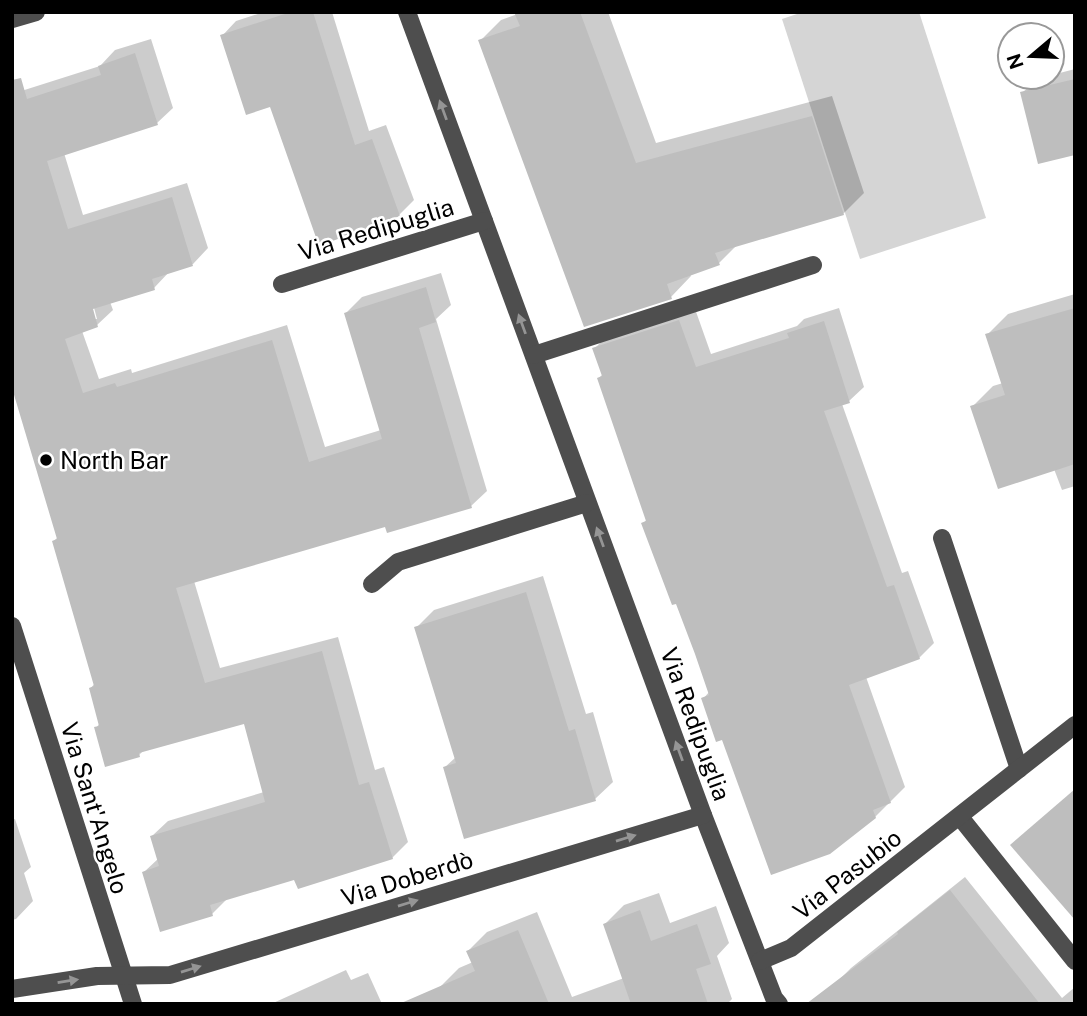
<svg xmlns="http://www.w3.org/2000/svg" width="1087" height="1016" viewBox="0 0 1087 1016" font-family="'Public Sans',sans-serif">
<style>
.green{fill:#d5d5d5}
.shadow{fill:#0003;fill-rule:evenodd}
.building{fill:#bebebe}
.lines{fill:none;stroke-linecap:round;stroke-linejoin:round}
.minor{stroke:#4e4e4e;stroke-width:18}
.oneway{fill:#959595}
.poi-dot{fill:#000;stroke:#fff;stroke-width:2.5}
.labels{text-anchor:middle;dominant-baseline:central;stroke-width:5;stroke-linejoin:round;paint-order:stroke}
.street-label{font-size:24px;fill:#000;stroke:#fff}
.poi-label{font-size:24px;fill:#000;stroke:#fff;text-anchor:start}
</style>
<rect width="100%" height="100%" fill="#fff"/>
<path class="green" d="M 803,12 L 919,12 L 986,218 L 860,259 L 782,19 Z"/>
<g class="shadow">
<path d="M 264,12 L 332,12 L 369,131 L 386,125 L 414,200 L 399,215 L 271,105 L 222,36 L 236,21 Z"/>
<path d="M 523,12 L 608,12 L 656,143 L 832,96 L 864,193 L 843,214 L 737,245 L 719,263 L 690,274 L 691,276 L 671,297 L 480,41 L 501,20 Z"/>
<path d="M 151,39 L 173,108 L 157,123 L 64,153 L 83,215 L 187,183 L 208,248 L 193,264 L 170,271 L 154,288 L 110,302 L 113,310 L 97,325 L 82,331 L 99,379 L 131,369 L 132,373 L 287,325 L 325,447 L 381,430 L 346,313 L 362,297 L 441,273 L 451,305 L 436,319 L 487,491 L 471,506 L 387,525 L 194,581 L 220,668 L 338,637 L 375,770 L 384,767 L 408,842 L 392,858 L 296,878 L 228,898 L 212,914 L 144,872 L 159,858 L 152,836 L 168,821 L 264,792 L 245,722 L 144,750 L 139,755 L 96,728 L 100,723 L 91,688 L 95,683 L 54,541 L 58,537 L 15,93 L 100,66 L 115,50 ZM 92,300 L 97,319 L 94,319 Z"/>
<path d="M 1075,69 L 1075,153 L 1022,93 L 1037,79 L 1052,77 L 1052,75 Z"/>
<path d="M 1075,294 L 1075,486 L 1062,490 L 1054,469 L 972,407 L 993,386 L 1003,383 L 987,335 L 1008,314 Z"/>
<path d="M 694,306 L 711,354 L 797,326 L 804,319 L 839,308 L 864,387 L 849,401 L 842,404 L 902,573 L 908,571 L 934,643 L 919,658 L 866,677 L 905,787 L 875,817 L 724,738 L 703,699 L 709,692 L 677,601 L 643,524 L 647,519 L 599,378 L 603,374 L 594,349 L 609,334 Z"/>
<path d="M 543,576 L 586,714 L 593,712 L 613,782 L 595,799 L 444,768 L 456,757 L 416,628 L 434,610 Z"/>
<path d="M 15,819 L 31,867 L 24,873 L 33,901 L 16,919 L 12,920 L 12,820 Z"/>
<path d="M 965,877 L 1062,998 L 1075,987 L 1075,1004 L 823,1004 L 836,983 L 851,968 Z"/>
<path d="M 659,893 L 670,923 L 716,906 L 729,943 L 717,956 L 732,999 L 727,1004 L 447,1004 L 440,987 L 459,968 L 473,962 L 468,951 L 487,932 L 537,912 L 572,997 L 624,978 L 605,924 L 624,905 Z"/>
<path d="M 346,970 L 351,980 L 368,973 L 382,1004 L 271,1004 Z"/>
</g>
<g class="building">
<path d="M 291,12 L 313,12 L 355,145 L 372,139 L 400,216 L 319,246 L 270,107 L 246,115 L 220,35 Z"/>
<path d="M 514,12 L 580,12 L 636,163 L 812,116 L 844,215 L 715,253 L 720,265 L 667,284 L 672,299 L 584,327 L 478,40 L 520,26 Z"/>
<path d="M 135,53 L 158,125 L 47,161 L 68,229 L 172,197 L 193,266 L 152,279 L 155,290 L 93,309 L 98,327 L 65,339 L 83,393 L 115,383 L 117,387 L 272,340 L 309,462 L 382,439 L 344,313 L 426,287 L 436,322 L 419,328 L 472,508 L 387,533 L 385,527 L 176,588 L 205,683 L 322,651 L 359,785 L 369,782 L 393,859 L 298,889 L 294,880 L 210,905 L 213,916 L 160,932 L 142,872 L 159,866 L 150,836 L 265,802 L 244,724 L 139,753 L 140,757 L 105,767 L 94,727 L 99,726 L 89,688 L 94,686 L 52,541 L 57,539 L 12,388 L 12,80 L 21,78 L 27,99 L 101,75 L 98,66 Z"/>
<path d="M 1075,79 L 1075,155 L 1038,164 L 1020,92 Z"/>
<path d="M 1075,308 L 1075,464 L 998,489 L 970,406 L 1005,395 L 985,334 Z"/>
<path d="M 679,320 L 696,367 L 789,338 L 787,333 L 824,321 L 850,403 L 824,411 L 887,587 L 894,585 L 920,659 L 849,685 L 891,803 L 873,810 L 876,818 L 830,854 L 771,875 L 722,740 L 716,742 L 701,698 L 709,695 L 695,654 L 676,604 L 672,605 L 641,523 L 646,521 L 597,378 L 602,376 L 592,348 Z"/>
<path d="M 526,592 L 569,731 L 575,729 L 596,801 L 464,839 L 443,767 L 456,763 L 414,627 Z"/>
<path d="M 1075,789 L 1075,920 L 1010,845 Z"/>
<path d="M 950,890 L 1040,1004 L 806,1004 L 898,934 L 897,932 Z"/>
<path d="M 640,910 L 651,941 L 697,924 L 711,964 L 696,969 L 708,1004 L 631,1004 L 603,924 Z"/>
<path d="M 518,930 L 549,1004 L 399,1004 L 475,971 L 466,951 Z"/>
</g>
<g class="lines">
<g class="minor">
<path d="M 407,12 L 703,815 L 774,998 L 779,1004"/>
<path d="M 12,19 L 36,12"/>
<path d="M 282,284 L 484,221"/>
<path d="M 534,355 L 813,265"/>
<path d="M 942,538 L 1019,769"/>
<path d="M 372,584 L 398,562 L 587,503"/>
<path d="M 12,626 L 133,1004"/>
<path d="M 960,817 L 1075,961"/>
<path d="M 760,961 L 791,948 L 1075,725"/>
<path d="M 12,989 L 97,976 L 170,975 L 703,815"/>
</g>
</g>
<defs><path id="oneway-solid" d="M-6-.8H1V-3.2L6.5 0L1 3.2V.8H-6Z" transform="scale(1.75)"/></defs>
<g class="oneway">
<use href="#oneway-solid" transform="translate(443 110) rotate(-110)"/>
<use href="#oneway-solid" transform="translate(522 324) rotate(-110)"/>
<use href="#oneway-solid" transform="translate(600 537) rotate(-110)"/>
<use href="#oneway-solid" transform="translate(679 751) rotate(-110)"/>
<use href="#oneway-solid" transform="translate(626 838) rotate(-17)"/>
<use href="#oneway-solid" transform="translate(408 903) rotate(-17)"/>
<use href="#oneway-solid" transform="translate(191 969) rotate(-17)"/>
<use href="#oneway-solid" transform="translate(68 981) rotate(-9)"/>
</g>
<circle class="poi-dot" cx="46" cy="460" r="7"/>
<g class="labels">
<g class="street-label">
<text transform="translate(376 229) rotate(-17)">Via Redipuglia</text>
<text transform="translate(696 724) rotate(70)">Via Redipuglia</text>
<text transform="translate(95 808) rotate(73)">Via Sant'Angelo</text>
<text transform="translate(847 874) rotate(-38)">Via Pasubio</text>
<text transform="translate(407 878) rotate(-17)">Via Doberdò</text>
</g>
<g class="poi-label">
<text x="60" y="460">North Bar</text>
</g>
</g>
<rect width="1087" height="1016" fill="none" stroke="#000000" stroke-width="28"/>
<g transform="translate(1031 56) rotate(251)"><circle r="33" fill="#ffffff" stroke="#999999" stroke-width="2"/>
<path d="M0-5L12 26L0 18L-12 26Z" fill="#000000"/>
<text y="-10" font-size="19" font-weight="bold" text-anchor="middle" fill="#000000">N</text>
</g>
</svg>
